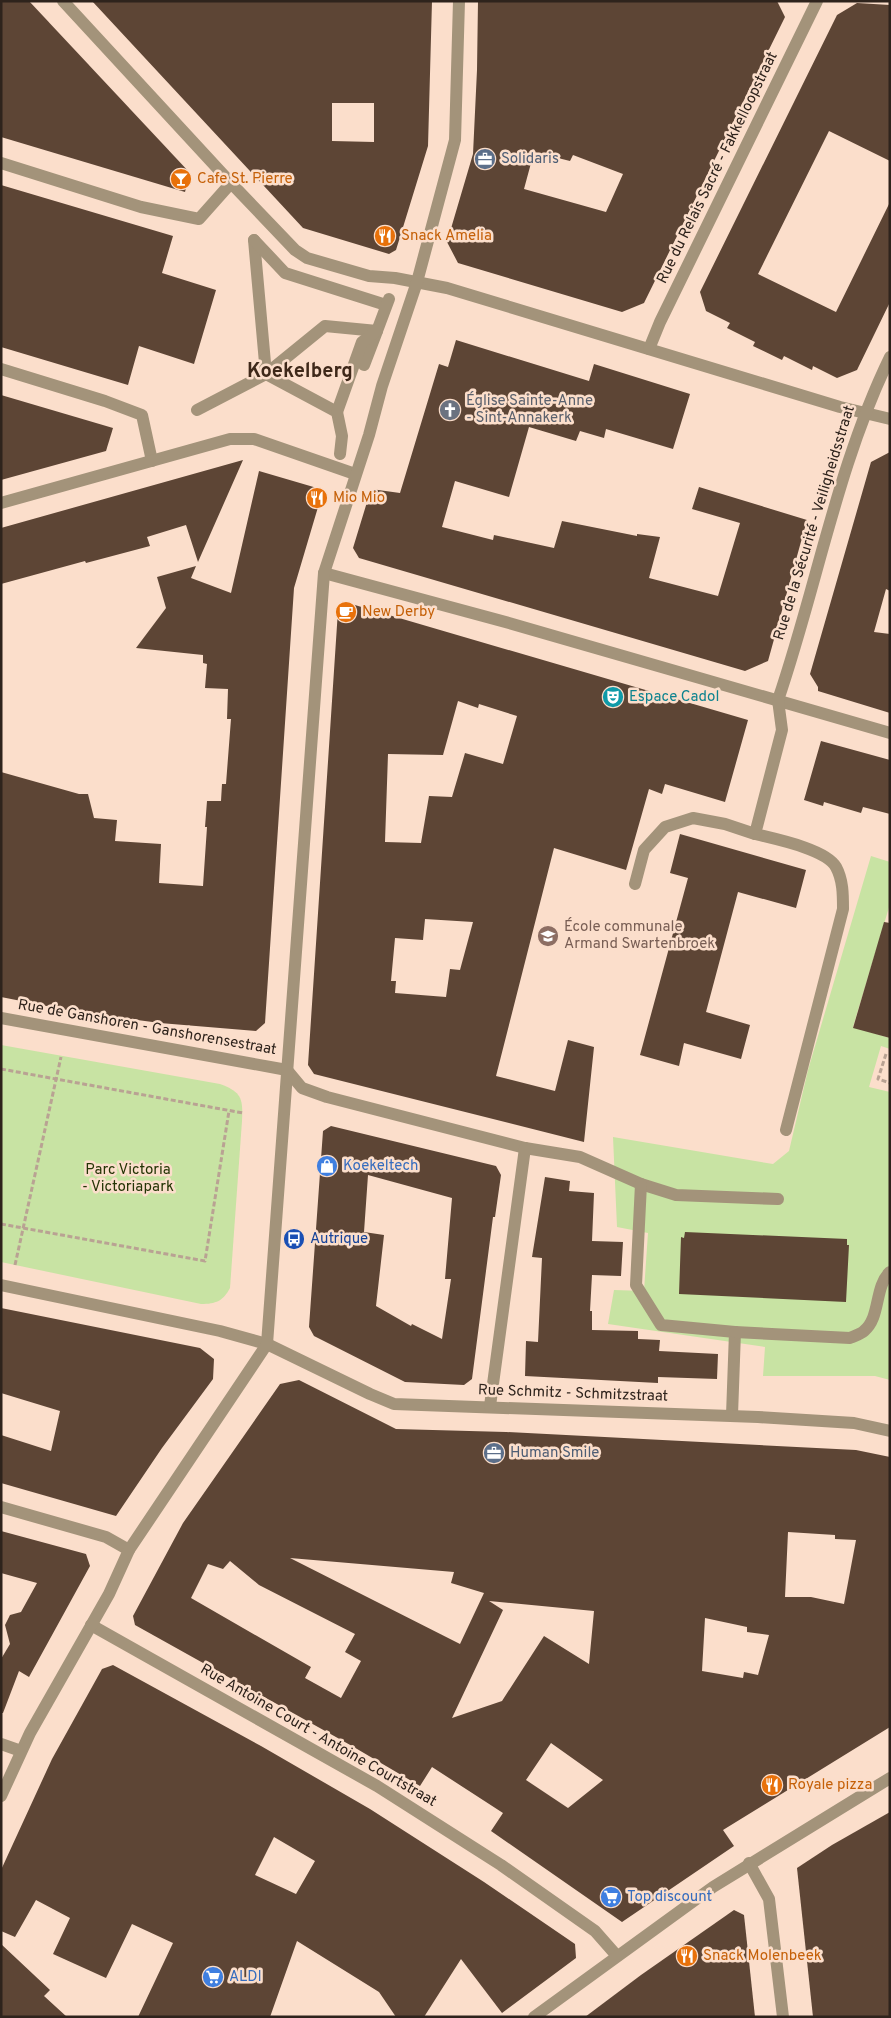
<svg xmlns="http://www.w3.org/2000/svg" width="891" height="2018" viewBox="0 0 891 2018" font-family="Overpass,sans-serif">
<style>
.green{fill:#c8e3a3}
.building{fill:#5d4535;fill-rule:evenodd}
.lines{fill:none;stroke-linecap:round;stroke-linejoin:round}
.path{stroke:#b9a293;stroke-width:3;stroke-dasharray:5 2.5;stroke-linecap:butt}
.minor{stroke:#a3937a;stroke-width:12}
.labels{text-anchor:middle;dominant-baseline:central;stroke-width:5;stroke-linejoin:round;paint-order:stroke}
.service-label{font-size:15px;fill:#4e5e75;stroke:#fbdecb;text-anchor:start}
.street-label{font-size:15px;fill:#2e231c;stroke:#fbdecb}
.food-label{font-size:15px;fill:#c56008;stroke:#fbdecb;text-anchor:start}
.worship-label{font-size:15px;fill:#5b616d;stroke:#fbdecb;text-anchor:start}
.culture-label{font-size:15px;fill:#0d838f;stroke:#fbdecb;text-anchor:start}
.education-label{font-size:15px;fill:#785e54;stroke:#fbdecb;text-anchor:start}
.shop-label{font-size:15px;fill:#366cbe;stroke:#fbdecb;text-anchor:start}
.park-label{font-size:15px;fill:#243405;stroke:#fbdecb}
.transit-label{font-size:15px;fill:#164399;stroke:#fbdecb;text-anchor:start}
.district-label{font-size:20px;font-weight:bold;fill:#3e2819;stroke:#fbdecb}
</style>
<rect width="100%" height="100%" fill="#fbdecb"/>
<g class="green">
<path d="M 871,856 L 890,862 L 890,904 L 853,1027 L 890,1038 L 890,1049 L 881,1046 L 869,1087 L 890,1092 L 890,1380 L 875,1376 L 763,1376 L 765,1347 L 608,1324 L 614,1290 L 644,1291 L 648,1233 L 617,1227 L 613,1137 L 773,1164 L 789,1151 L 808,1070 Z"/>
<path d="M 1,1045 L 220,1084 C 242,1092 243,1099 242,1121 L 230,1288 C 223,1301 216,1304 201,1304 L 1,1262 Z"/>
</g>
<g class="building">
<path d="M 1,1 L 29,1 L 190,173 L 185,192 L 1,137 Z"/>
<path d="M 92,1 L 432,1 L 428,146 L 396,250 L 389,254 L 303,228 ZM 332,103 L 374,103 L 374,142 L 332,141 Z"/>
<path d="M 478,1 L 777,1 L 785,17 L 644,303 L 622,312 L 458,263 L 447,242 L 473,154 L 477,70 ZM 534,152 L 570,161 L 573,155 L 623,174 L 606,212 L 524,189 Z"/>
<path d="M 857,3 L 890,5 L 890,161 L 829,131 L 758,274 L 836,312 L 890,202 L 890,302 L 857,370 L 837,378 L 813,366 L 812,370 L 784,356 L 782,360 L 753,346 L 755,342 L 727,328 L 730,323 L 706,311 L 700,292 L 837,15 Z"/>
<path d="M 1,185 L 173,236 L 162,273 L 216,290 L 194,364 L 139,346 L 128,385 L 1,347 Z"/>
<path d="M 456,340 L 589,381 L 594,364 L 690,394 L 673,449 L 606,429 L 604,438 L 580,431 L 576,441 L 529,427 L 509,497 L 455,481 L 442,527 L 493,540 L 494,535 L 554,548 L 562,521 L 637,536 L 637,534 L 660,537 L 649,578 L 718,596 L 740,523 L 692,509 L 699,487 L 807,520 L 768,661 L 745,671 L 359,558 L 353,548 L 371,489 L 400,493 L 439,364 L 448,367 Z"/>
<path d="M 1,395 L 113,428 L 106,451 L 1,480 Z"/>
<path d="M 890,452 L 890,591 L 886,589 L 874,632 L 890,634 L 890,713 L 818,691 L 818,687 L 810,674 L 871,462 Z"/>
<path d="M 243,460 L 198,562 L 186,525 L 147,537 L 150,546 L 86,563 L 85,561 L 1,584 L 1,528 Z"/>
<path d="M 259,471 L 317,488 L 321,497 L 294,588 L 265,1023 L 256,1031 L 160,1023 L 77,1012 L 1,997 L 1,772 L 79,794 L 88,794 L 94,818 L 117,820 L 115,841 L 161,844 L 159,883 L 203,886 L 207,827 L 205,827 L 207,801 L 221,801 L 222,784 L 226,784 L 231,719 L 227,719 L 228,689 L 205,688 L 207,664 L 203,663 L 203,655 L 136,648 L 166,608 L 157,577 L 196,566 L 191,578 L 231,593 Z"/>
<path d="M 348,603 L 748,720 L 725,802 L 665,784 L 662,794 L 649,789 L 626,870 L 554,848 L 496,1076 L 555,1091 L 568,1040 L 594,1047 L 584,1142 L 314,1074 L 308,1065 L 338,610 ZM 458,701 L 478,708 L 479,704 L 517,716 L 503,764 L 465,753 L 452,797 L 429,796 L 421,843 L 385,842 L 388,754 L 443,755 ZM 425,919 L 473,922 L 460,970 L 450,969 L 446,997 L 395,993 L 396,981 L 391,981 L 395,938 L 423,940 Z"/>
<path d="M 821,741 L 890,760 L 890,814 L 863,807 L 861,813 L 824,802 L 823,806 L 804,800 Z"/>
<path d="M 680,834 L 806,870 L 796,908 L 738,892 L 706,1012 L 750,1025 L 741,1059 L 684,1043 L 679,1066 L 640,1055 L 688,878 L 670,873 Z"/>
<path d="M 884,922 L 890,923 L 890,1038 L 853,1028 Z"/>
<path d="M 331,1126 L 496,1166 L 501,1175 L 495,1217 L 493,1217 L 472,1379 L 464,1385 L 405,1382 L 314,1336 L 309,1327 L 323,1131 ZM 368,1175 L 452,1198 L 445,1279 L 451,1279 L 442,1339 L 412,1324 L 411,1326 L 376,1306 L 384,1235 L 364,1232 Z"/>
<path d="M 545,1177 L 570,1181 L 569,1191 L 594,1193 L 592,1241 L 623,1242 L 621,1276 L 592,1275 L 590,1311 L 592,1311 L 592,1330 L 638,1331 L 638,1339 L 660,1340 L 659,1351 L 718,1354 L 717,1379 L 658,1377 L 658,1383 L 525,1376 L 526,1341 L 538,1342 L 542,1258 L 532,1257 Z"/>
<path d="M 685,1232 L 847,1239 L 847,1245 L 849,1245 L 846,1302 L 679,1294 L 681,1237 L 684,1238 Z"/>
<path d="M 1,1308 L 200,1348 L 214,1359 L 213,1379 L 162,1448 L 116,1516 L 1,1483 L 1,1435 L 51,1451 L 60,1411 L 1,1393 Z"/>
<path d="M 299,1380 L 396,1429 L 506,1432 L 856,1450 L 890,1457 L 890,1727 L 723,1830 L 734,1846 L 622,1922 L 491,1831 L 503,1813 L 432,1767 L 420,1786 L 352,1746 L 135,1625 L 133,1616 L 183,1523 L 280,1384 ZM 788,1532 L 835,1535 L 835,1539 L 856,1540 L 844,1604 L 811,1597 L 785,1597 ZM 290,1558 L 454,1572 L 451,1583 L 484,1593 L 460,1644 ZM 230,1561 L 259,1585 L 355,1634 L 345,1652 L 361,1661 L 341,1698 L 305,1678 L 311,1667 L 191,1598 L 208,1564 L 223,1569 ZM 489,1601 L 594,1611 L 589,1664 L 544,1636 L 502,1701 L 452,1718 L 503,1610 ZM 705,1618 L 747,1627 L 747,1632 L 769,1635 L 758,1675 L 744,1672 L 743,1678 L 702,1671 ZM 551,1743 L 603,1780 L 568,1808 L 526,1780 Z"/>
<path d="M 1,1531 L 86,1554 L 90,1566 L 29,1677 L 19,1671 L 3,1713 L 1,1713 L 1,1659 L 10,1644 L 5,1625 L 10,1615 L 21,1612 L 37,1583 L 1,1573 Z"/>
<path d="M 113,1665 L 261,1746 L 370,1809 L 484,1882 L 575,1944 L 576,1958 L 502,2013 L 461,1959 L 424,2017 L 396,2017 L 379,1992 L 297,1941 L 270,2017 L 138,2017 L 173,1943 L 132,1924 L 106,1978 L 53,1954 L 70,1918 L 36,1900 L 15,1937 L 1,1931 L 1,1870 L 52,1759 L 102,1669 ZM 274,1837 L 315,1861 L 296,1894 L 255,1875 Z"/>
<path d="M 890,1812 L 890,2017 L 813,2017 L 797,1868 L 832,1845 Z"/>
<path d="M 734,1910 L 744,1915 L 755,2017 L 585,2017 L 641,1975 Z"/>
<path d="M 1,1944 L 50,1990 L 44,1996 L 67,2017 L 1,2017 Z"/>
</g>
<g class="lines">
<g class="path">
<path d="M 886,1054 L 878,1079 L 890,1083"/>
<path d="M 1,1069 L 243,1113"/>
<path d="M 1,1224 L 205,1261 L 229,1111"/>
<path d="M 15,1265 L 61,1057"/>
</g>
<g class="minor">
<path d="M 63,1 L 231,183 L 295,250 L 307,258 L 369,276 L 395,278 L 447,288 L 840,407 L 890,419"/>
<path d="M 1,163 L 141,207 L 199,219 L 231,183"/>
<path d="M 254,240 L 266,374 L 337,412 L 342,436 L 340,454"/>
<path d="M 254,240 L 285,273 L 386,305"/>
<path d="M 649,349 L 660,322 L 817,1"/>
<path d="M 1,369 L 105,401 L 142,415 L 152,461"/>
<path d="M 197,410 L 266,374 L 325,326 L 377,331 L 364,365"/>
<path d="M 337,412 L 362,342 L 377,331 L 389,299"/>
<path d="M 1,503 L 230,439 L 254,439 L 355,474"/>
<path d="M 324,573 L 509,623 L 890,733"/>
<path d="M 755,834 C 775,839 826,849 836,867 C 843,880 843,894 843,909 L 786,1130"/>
<path d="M 635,884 L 644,850 L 665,827 L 693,818 L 725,824 L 755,834 L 782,730 L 778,700 C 817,586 837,466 890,357"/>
<path d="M 1,1018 L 287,1070"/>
<path d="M 287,1070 L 302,1088 L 327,1097 L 525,1148 L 580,1157 L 641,1184 L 676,1195 L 778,1199"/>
<path d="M 641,1184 L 636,1285 L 661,1325 L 735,1332 L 732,1415"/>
<path d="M 1,1285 L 220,1331 L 267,1344 L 370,1394 L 394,1404 L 758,1417 L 854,1423 L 890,1431"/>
<path d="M 735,1332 L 850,1338 C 854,1336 861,1334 864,1331 C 881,1317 874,1287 890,1272"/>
<path d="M 490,1406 L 525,1148"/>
<path d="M 1,1507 L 106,1537 L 129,1550"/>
<path d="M 91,1625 L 377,1786 L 501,1865 L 595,1931 L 617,1956"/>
<path d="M 1,1744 L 21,1751"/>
<path d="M 1,1796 L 30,1733 L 109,1594 L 129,1550 L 267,1344 L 324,573 L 369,435 L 382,386 L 417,282 L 455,140 L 459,1"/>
<path d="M 749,1863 L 769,1899 L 783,2017"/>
<path d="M 534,2017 L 713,1887 L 890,1778"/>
</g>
</g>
<defs>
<g id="office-disc" transform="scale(1.125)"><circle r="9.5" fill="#5c6f8a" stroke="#fbdecb"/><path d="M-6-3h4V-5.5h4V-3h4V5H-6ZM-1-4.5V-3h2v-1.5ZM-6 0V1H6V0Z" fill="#fff"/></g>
<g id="bar-disc" transform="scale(1.125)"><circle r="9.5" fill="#e8710a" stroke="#fbdecb"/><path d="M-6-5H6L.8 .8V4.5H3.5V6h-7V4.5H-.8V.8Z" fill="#fff"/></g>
<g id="restaurant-disc" transform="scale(1.125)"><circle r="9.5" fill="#e8710a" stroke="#fbdecb"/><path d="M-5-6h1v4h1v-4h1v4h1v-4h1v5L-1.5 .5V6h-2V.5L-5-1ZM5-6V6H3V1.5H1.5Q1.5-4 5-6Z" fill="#fff"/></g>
<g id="church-disc" transform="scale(1.125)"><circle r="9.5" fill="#6b7280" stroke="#fbdecb"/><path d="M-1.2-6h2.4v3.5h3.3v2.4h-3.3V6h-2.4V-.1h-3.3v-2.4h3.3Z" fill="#fff"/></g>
<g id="cafe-disc" transform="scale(1.125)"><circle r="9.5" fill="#e8710a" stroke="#fbdecb"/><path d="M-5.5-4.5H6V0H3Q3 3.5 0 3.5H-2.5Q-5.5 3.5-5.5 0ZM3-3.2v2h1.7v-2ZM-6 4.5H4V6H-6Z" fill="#fff"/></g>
<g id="theatre-disc" transform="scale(1.125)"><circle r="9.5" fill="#0f9aa8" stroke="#fbdecb"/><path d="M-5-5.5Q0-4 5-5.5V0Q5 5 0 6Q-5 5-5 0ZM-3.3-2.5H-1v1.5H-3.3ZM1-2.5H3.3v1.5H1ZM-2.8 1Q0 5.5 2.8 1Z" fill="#fff"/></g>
<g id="school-disc" transform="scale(1.125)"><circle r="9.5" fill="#8d6e63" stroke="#fbdecb"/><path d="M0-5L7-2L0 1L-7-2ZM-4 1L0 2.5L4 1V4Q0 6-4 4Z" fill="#fff"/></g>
<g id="shop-disc" transform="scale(1.125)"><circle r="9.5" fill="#3f7fe0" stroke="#fbdecb"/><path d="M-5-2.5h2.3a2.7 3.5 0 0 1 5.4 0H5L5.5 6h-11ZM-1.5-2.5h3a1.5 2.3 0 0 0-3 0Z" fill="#fff"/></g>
<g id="bus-disc" transform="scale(1.125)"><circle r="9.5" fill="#1a4fb4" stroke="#fbdecb"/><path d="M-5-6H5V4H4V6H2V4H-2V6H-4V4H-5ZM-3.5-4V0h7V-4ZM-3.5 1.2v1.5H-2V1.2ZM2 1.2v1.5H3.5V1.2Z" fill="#fff"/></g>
<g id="supermarket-disc" transform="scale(1.125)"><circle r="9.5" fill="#3f7fe0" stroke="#fbdecb"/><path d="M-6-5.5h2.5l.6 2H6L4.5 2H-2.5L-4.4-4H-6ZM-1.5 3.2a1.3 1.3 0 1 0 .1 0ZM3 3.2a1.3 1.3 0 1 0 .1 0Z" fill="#fff"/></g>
</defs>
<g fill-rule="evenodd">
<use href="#office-disc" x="485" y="159"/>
<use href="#bar-disc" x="181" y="179"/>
<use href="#restaurant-disc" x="385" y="236"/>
<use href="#church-disc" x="450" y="410"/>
<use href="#restaurant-disc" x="317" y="498"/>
<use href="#cafe-disc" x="346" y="612"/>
<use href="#theatre-disc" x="613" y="697"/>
<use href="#school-disc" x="548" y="936"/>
<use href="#shop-disc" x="327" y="1166"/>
<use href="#bus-disc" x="294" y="1239"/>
<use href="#office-disc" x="494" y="1453"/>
<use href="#restaurant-disc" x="772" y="1785"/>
<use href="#supermarket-disc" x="611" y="1897"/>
<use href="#restaurant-disc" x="687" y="1956"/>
<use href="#supermarket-disc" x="213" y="1977"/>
</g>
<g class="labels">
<g class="service-label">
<text x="501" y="159">Solidaris</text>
<text x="510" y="1453">Human Smile</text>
</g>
<g class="street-label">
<text transform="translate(718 168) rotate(-64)">Rue du Relais Sacré - Fakkelloopstraat</text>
<text transform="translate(815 523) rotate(-73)">Rue de la Sécurité - Veiligheidsstraat</text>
<text transform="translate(147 1028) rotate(10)">Rue de Ganshoren - Ganshorensestraat</text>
<text transform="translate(573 1394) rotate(2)">Rue Schmitz - Schmitzstraat</text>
<text transform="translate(318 1736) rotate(30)">Rue Antoine Court - Antoine Courtstraat</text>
</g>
<g class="food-label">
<text x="197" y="179">Cafe St. Pierre</text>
<text x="401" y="236">Snack Amelia</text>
<text x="333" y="498">Mio Mio</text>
<text x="362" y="612">New Derby</text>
<text x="788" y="1785">Royale pizza</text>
<text x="703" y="1956">Snack Molenbeek</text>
</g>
<g class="worship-label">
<text x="466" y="401">Église Sainte-Anne<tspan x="466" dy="17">- Sint-Annakerk</tspan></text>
</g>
<g class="culture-label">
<text x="629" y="697">Espace Cadol</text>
</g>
<g class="education-label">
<text x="564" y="927">École communale<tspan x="564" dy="17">Armand Swartenbroek</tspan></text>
</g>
<g class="shop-label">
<text x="343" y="1166">Koekeltech</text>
<text x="627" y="1897">Top discount</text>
<text x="229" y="1977">ALDI</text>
</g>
<g class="park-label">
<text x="128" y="1170">Parc Victoria<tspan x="128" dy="17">- Victoriapark</tspan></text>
</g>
<g class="transit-label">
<text x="310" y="1239">Autrique</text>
</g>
<g class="district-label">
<text x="300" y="372">Koekelberg</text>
</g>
</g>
<rect width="891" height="2018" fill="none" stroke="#2e231c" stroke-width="5"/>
</svg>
